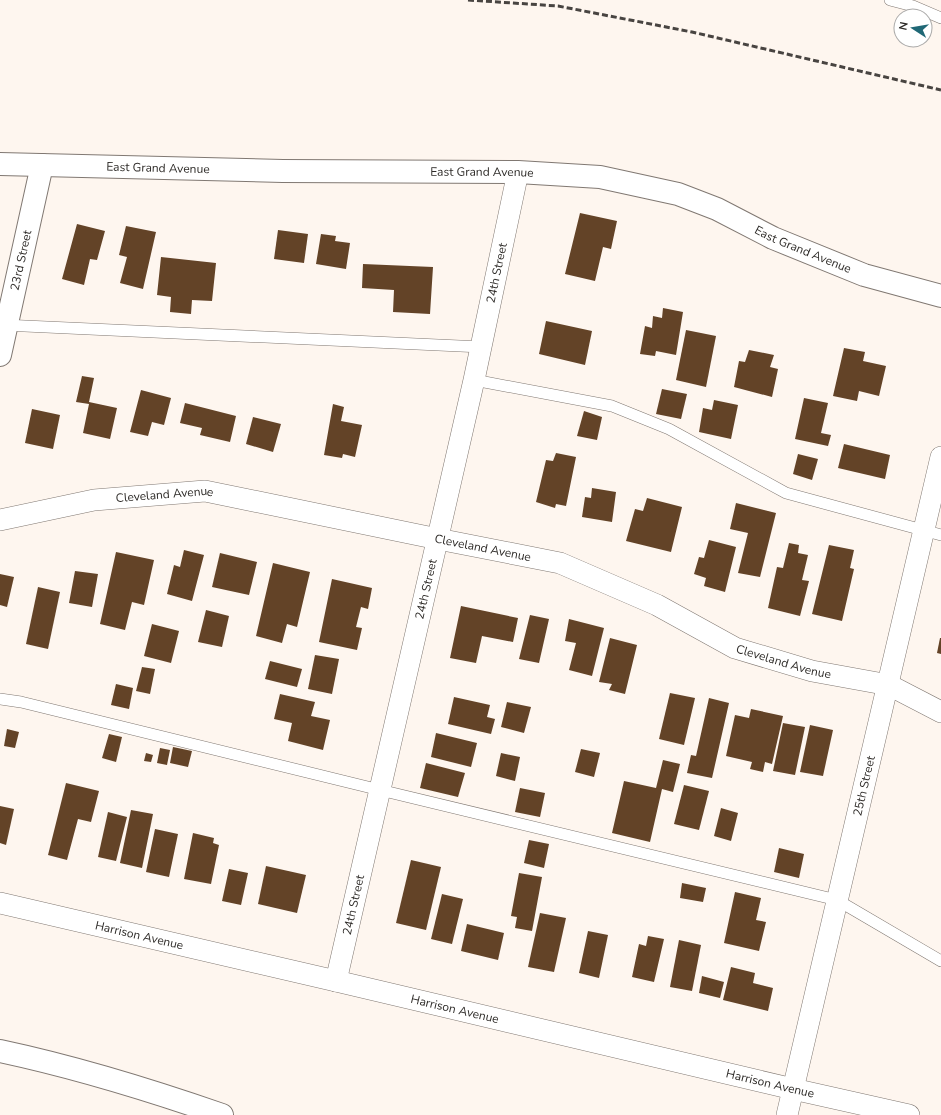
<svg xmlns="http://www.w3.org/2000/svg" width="941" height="1115" viewBox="0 0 941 1115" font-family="'Nunito Sans',sans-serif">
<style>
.building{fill:#634327}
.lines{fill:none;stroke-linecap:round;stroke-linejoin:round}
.lane-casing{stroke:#807872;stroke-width:12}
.street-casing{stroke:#807872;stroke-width:22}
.secondary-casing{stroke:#807872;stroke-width:24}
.highway-casing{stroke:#807872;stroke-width:24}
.lane{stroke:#fff;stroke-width:11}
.street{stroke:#fff;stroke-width:21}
.secondary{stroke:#fff;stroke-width:22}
.highway{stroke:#fff;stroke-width:22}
.rail{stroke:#484441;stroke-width:3;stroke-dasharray:6 3;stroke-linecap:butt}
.labels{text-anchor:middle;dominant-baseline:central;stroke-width:4;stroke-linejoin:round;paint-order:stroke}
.street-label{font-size:12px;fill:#2e2b28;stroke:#fff}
</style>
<rect width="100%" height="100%" fill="#fef6ef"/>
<g class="building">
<path d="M 580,213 L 617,221 L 611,249 L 603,247 L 595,281 L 565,274 Z"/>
<path d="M 77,224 L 105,231 L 97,260 L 90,259 L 84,285 L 62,279 Z"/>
<path d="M 126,226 L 156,232 L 143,289 L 120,283 L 127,257 L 119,255 Z"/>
<path d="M 278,230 L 308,234 L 304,263 L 274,259 Z"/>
<path d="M 321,234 L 336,236 L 335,241 L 350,243 L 346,269 L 316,264 Z"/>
<path d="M 161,257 L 216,263 L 212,301 L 192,300 L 191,314 L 170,312 L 171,297 L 157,295 Z"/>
<path d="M 363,264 L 433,267 L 430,314 L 393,312 L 394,290 L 362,288 Z"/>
<path d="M 663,308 L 683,312 L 676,355 L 656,351 L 655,356 L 640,354 L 645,326 L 652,328 L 653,316 L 662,318 Z"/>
<path d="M 546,321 L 592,331 L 585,365 L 539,354 Z"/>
<path d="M 686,330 L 716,336 L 706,387 L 676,380 Z"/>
<path d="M 844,348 L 865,352 L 863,361 L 886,366 L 879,396 L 859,391 L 857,401 L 833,396 Z"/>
<path d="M 749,350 L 774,355 L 770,367 L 778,369 L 772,397 L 734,387 L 739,361 L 745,362 Z"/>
<path d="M 82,376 L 94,378 L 89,402 L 117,408 L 110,439 L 83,433 L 89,404 L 76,402 Z"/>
<path d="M 662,389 L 687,394 L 681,419 L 656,414 Z"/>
<path d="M 141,390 L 171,398 L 164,425 L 152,422 L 148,436 L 130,432 Z"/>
<path d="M 804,398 L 828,403 L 821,433 L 831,435 L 828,446 L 795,439 Z"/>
<path d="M 714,400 L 738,405 L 731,439 L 699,432 L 703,408 L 712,410 Z"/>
<path d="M 185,403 L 236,416 L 230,442 L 200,435 L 202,428 L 180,423 Z"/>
<path d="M 333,404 L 344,407 L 341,421 L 362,425 L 355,457 L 343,454 L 342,458 L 324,455 Z"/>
<path d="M 32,409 L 60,415 L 53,449 L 25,443 Z"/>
<path d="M 584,411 L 602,417 L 597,440 L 577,436 Z"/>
<path d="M 253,417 L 281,424 L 273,452 L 246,444 Z"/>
<path d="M 844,444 L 890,455 L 885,479 L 838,468 Z"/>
<path d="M 556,453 L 576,457 L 566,506 L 556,504 L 555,508 L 536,502 L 546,460 L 553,461 Z"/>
<path d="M 798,454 L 818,459 L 812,480 L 793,474 Z"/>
<path d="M 592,488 L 616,492 L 612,522 L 582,517 L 585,497 L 591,498 Z"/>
<path d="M 647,498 L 682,507 L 671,552 L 626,541 L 635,509 L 643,511 Z"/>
<path d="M 736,503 L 776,513 L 760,577 L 738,573 L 748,533 L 730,529 Z"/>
<path d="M 709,540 L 736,547 L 725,592 L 704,586 L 706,578 L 694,574 L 699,557 L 704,558 Z"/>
<path d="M 789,543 L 799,545 L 798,553 L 808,555 L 802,580 L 809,581 L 800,616 L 768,608 L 777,567 L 783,568 Z"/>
<path d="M 829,545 L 854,550 L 850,568 L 854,569 L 842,621 L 812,614 Z"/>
<path d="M 184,550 L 204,555 L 192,601 L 167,594 L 174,565 L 180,567 Z"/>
<path d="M 116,552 L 154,560 L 144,605 L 132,602 L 125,630 L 100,624 Z"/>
<path d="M 220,553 L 257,562 L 249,595 L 212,587 Z"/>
<path d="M 273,563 L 310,572 L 297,627 L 287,624 L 282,643 L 256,636 Z"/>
<path d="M 75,571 L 98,574 L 92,607 L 69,603 Z"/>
<path d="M 0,574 L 14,577 L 7,607 L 0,605 Z"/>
<path d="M 332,579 L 372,588 L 368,609 L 361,607 L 356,627 L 362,628 L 357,650 L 319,642 Z"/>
<path d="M 38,587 L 60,592 L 48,649 L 26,644 Z"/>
<path d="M 461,606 L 518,618 L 513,642 L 482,636 L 476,663 L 450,658 Z"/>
<path d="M 206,610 L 229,616 L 222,647 L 198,642 Z"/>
<path d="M 530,615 L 549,619 L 539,663 L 519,659 Z"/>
<path d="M 569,619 L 604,628 L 592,676 L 569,670 L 576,643 L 565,641 Z"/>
<path d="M 152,624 L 179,631 L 171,663 L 144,656 Z"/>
<path d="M 610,638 L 637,645 L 625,694 L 609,690 L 612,684 L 599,682 Z"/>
<path d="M 940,638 L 941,638 L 941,654 L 937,653 Z"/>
<path d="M 315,655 L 339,659 L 332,694 L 308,689 Z"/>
<path d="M 270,661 L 302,669 L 297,687 L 265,679 Z"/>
<path d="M 142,667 L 155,669 L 150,694 L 136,691 Z"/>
<path d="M 116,684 L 133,688 L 129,709 L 111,705 Z"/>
<path d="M 670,693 L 695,698 L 684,745 L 659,739 Z"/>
<path d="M 280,694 L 315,702 L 311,716 L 330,720 L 323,750 L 288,741 L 292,723 L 274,719 Z"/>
<path d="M 454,697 L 490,705 L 487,717 L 495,719 L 491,734 L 448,724 Z"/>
<path d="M 709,698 L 729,703 L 712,778 L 687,773 L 691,755 L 696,756 Z"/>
<path d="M 507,702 L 531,707 L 524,733 L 501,727 Z"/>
<path d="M 751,709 L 783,716 L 772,764 L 765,762 L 763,772 L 750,769 L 752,762 L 726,756 L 735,715 L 749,718 Z"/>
<path d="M 783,723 L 805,727 L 795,775 L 773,771 Z"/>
<path d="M 810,725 L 833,730 L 823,776 L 800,772 Z"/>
<path d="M 7,729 L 19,732 L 15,748 L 4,746 Z"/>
<path d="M 436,733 L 477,743 L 471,767 L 431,757 Z"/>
<path d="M 109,734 L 122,737 L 116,762 L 102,758 Z"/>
<path d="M 173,747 L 192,751 L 188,767 L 170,763 Z"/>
<path d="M 160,748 L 170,750 L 167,765 L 157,763 Z"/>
<path d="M 581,749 L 600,753 L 594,777 L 575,772 Z"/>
<path d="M 146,753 L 153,755 L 151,762 L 144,761 Z"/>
<path d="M 501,753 L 520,757 L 515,781 L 496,776 Z"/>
<path d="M 663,760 L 680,764 L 673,792 L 662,789 L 650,842 L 612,833 L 624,781 L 656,788 Z"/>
<path d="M 426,763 L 465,773 L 458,797 L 420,788 Z"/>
<path d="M 66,783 L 99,791 L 91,822 L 78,819 L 67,860 L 48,855 Z"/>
<path d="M 684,785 L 709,791 L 699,830 L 674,824 Z"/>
<path d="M 520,788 L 545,793 L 540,817 L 515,812 Z"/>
<path d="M 0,806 L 14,809 L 6,845 L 0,843 Z"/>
<path d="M 721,808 L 738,813 L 731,841 L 714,836 Z"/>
<path d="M 131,810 L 153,814 L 142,868 L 120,863 Z"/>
<path d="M 108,812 L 127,817 L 116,861 L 98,857 Z"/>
<path d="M 155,829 L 178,834 L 169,877 L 146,872 Z"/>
<path d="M 193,833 L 214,838 L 213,843 L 219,845 L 211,884 L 184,879 Z"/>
<path d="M 529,840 L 549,844 L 544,868 L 524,863 Z"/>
<path d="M 779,848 L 804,854 L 799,878 L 774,872 Z"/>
<path d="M 411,860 L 441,867 L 426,930 L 396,923 Z"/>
<path d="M 266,866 L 306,875 L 297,913 L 258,904 Z"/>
<path d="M 229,869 L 248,873 L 241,905 L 222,901 Z"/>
<path d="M 519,873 L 542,877 L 532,931 L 515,928 L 517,917 L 511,916 Z"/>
<path d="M 682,883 L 706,888 L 703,902 L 680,898 Z"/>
<path d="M 735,892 L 761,898 L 756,920 L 766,922 L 759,951 L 724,943 Z"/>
<path d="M 442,894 L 463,899 L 452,944 L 431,939 Z"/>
<path d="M 540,913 L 566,918 L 554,972 L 528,967 Z"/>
<path d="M 467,924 L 504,933 L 498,960 L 461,951 Z"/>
<path d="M 588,931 L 608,935 L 599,978 L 579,973 Z"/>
<path d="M 648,936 L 664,939 L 654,982 L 632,977 L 639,944 L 646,946 Z"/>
<path d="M 679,940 L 701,945 L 692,991 L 670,987 Z"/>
<path d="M 731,967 L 755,973 L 753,983 L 773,988 L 768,1011 L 723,1000 Z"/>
<path d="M 702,976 L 724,982 L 720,998 L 699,993 Z"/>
</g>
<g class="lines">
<g class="lane-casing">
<g id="lane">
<path d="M 890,0 L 913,6 L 941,18"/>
<path d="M 3,325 L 482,347"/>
<path d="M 474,380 L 612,406 L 669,429 L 786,493 L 941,535"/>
<path d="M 0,699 L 21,702 L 380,790 L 837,900 L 941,961"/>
</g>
</g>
<g class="street-casing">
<g id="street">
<path id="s1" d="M 0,520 L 94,500 L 205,491 L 438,539 L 560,563 L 657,605 L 735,648 L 812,671 L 889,685 L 941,712"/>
<path id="s2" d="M 0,903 L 336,981 L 793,1089 L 909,1115"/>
<path id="s3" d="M 336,981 L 474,380 L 518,172"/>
<path id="s4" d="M 787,1115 L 941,457"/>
</g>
</g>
<g class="secondary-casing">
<g id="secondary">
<path id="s5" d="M 0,164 L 283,171 L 518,172 L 600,177 L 678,194 L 717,209 L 773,238 L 864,275 L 941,296"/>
<path id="s6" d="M 0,355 L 42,165"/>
</g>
</g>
<g class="highway-casing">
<path id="highway" d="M 0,1051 C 75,1067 150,1090 222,1115"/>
</g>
<use href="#lane" class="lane"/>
<use href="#street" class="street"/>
<use href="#secondary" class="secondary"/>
<use href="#highway" class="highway"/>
<path class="rail" d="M 468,0 L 558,6 L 692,32 L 941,90"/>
</g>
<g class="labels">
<g class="street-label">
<text stroke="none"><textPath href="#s5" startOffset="158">East Grand Avenue</textPath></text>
<text stroke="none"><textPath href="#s5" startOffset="482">East Grand Avenue</textPath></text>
<text stroke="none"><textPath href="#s5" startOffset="817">East Grand Avenue</textPath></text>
<text stroke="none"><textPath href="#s6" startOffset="97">23rd Street</textPath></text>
<text stroke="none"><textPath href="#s3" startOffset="726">24th Street</textPath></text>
<text stroke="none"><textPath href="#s1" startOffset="167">Cleveland Avenue</textPath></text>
<text stroke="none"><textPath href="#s1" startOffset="491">Cleveland Avenue</textPath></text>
<text stroke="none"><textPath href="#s3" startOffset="402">24th Street</textPath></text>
<text stroke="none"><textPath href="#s1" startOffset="815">Cleveland Avenue</textPath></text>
<text stroke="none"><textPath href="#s4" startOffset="338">25th Street</textPath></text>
<text stroke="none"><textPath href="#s3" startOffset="78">24th Street</textPath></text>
<text stroke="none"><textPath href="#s2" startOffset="143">Harrison Avenue</textPath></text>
<text stroke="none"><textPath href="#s2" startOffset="467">Harrison Avenue</textPath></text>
<text stroke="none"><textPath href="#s2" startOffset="791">Harrison Avenue</textPath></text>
</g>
</g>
<g transform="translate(913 28) rotate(282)"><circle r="19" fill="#ffffff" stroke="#abaaa9"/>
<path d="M0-3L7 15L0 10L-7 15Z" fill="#206876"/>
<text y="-6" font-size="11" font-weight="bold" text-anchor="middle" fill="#2e2b28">N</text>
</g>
</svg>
